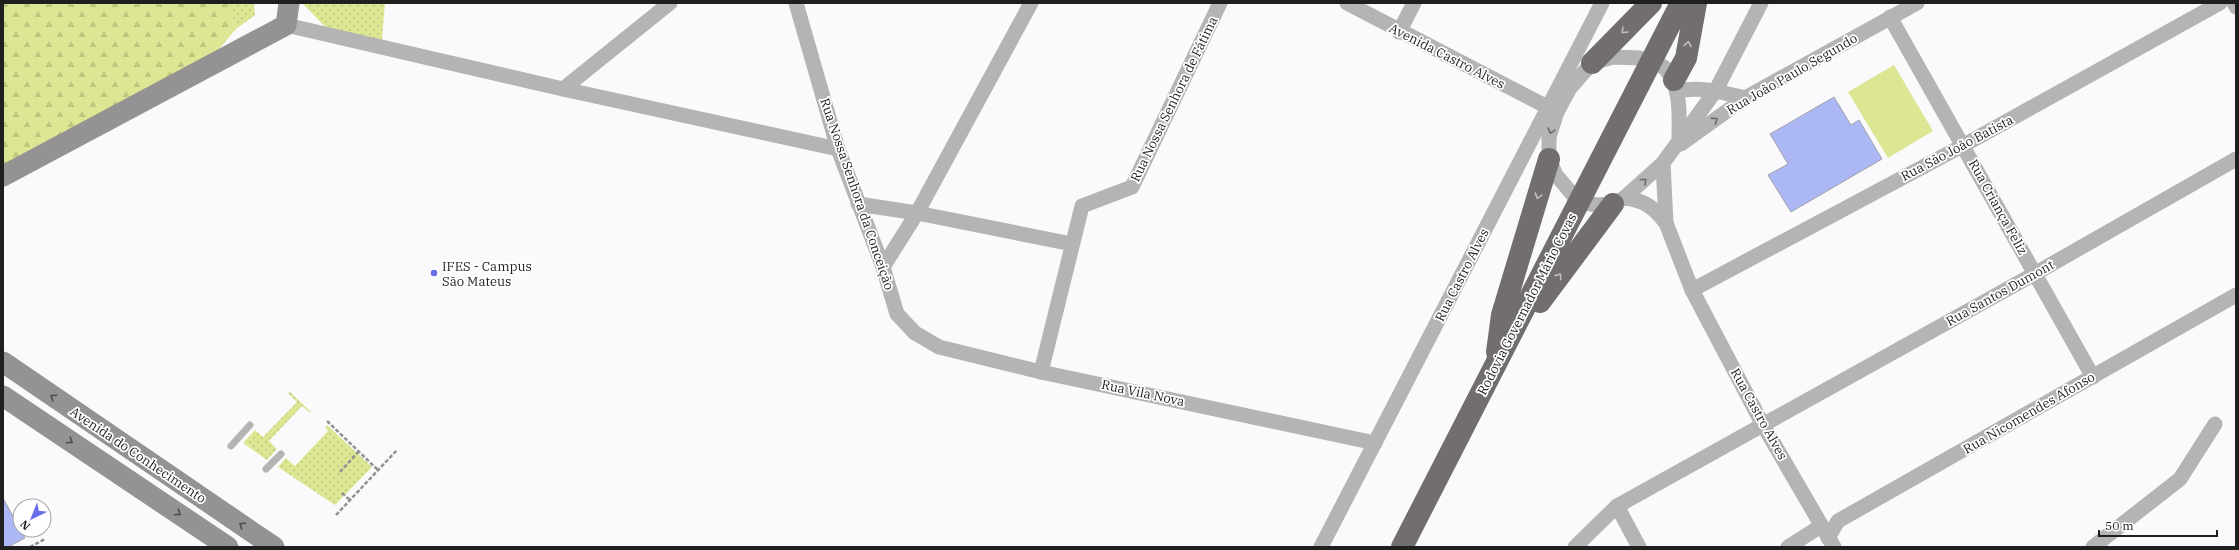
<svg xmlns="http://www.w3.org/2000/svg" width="2239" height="550" viewBox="0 0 2239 550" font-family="'IBM Plex Serif',serif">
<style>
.grass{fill:url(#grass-dots)}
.forest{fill:url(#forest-firs)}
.garden{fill:#dde693}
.building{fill:#abb8f5;stroke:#a2a2a5}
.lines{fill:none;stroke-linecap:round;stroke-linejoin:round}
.path{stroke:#919193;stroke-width:2.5;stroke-dasharray:4 2;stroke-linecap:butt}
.service{stroke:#b5b4b4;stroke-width:7}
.minor{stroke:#b5b4b4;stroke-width:15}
.secondary{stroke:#949292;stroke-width:21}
.trunk{stroke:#726e6e;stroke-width:22}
.oneway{stroke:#c0bebe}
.oneway2{stroke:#6a6a6a}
.oneway3{stroke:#4e4d4e}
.poi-dot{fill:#676de6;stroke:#fff;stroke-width:1.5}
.labels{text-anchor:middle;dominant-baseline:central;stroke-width:3.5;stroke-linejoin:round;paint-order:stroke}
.street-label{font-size:13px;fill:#1f1f20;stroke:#fff}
.poi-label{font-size:13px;fill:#1f1f20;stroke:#fff;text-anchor:start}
</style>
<defs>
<pattern id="grass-dots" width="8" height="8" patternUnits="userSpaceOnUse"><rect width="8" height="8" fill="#dde693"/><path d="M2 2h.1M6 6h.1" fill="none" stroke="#bdc57e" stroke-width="1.8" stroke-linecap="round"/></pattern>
<pattern id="forest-firs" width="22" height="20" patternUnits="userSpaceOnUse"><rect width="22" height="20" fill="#dde693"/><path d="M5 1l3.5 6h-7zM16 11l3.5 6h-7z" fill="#bdc57e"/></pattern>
</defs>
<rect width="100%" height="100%" fill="#fafafd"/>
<g class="grass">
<path d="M 229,3 L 254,3 L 255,15 L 236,29 Z"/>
<path d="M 302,3 L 385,3 L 381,51 L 336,38 Z"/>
<path d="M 290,392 L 311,412 L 310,413 L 302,406 L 269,441 L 277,449 L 267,460 L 243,443 L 255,430 L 263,437 L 297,402 L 288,393 Z"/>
<path d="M 327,425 L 372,467 L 335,505 L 278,467 L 286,458 L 295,466 L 328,431 L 325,427 Z"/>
</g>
<path class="forest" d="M 3,3 L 229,3 L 236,29 L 219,49 L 3,179 Z"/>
<path class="garden" d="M 1894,65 L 1933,131 L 1888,158 L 1848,92 Z"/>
<g class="building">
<path d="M 1834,97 L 1851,125 L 1859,120 L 1882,159 L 1791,212 L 1768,175 L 1788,164 L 1770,134 Z"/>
<path d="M 3,498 L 25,538 L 8,547 L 3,547 Z"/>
</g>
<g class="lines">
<g class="path">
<path d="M 327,421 L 378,470"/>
<path d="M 340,472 L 359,451"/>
<path d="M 342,493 L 350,500"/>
<path d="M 336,515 L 397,450"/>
<path d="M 30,547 L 45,539"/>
</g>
<g class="service">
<path d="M 231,446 L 250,425"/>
<path d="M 266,469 L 281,454"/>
</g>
<g class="minor">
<path d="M 796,3 L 838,149 L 883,267 L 897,314 L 915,333 L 939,347 L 1041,372 L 1375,443"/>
<path d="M 1347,3 L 1557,112"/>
<path d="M 2234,3 L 2236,7"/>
<path d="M 1890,17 L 2093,377"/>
<path d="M 286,25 L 563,89 L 838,149"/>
<path d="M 1399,32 L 1414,3"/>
<path d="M 563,89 L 670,3"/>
<path d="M 1677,91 C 1700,86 1721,92 1745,98"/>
<path d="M 1679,140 C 1679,112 1682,89 1664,67 L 1640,58 L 1613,57 L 1592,63 L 1570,88 L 1557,112 L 1549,137 L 1549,159 L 1556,175 L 1579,202 L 1597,205 L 1613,204 L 1624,198 L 1663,163 L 1716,90 L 1761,3"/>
<path d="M 1681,144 L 1745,98 L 1917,3"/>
<path d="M 1663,163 L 1666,223 L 1692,290 L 1763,425 L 1834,547"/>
<path d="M 1624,198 C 1645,200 1654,208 1666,223"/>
<path d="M 858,204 L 917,213 L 1072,244"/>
<path d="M 883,267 L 917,213 L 1031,3"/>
<path d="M 1692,290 L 1964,145 L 2220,3"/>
<path d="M 1041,372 L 1082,206 L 1132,187 L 1220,3"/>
<path d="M 1617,506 L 1639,547"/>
<path d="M 1828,538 L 1838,521 L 2236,295"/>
<path d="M 1321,547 L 1602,3"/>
<path d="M 1575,547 L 1617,506 L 2036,273 L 2236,159"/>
<path d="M 1788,547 L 1821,526"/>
<path d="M 2093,547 L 2180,479 L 2215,424"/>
</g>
<g class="secondary">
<path d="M 3,176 L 286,25 L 289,3"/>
<path d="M 3,362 L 274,547"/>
<path d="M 3,396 L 228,547"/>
</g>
<g class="trunk">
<path d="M 1592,63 L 1651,3"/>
<path d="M 1674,80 L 1686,58 L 1696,3"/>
<path d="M 1540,302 L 1613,204"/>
<path d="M 1497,352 L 1502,315 L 1549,159"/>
<path d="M 1402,547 L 1681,3"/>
</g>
</g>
<defs><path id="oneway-chevron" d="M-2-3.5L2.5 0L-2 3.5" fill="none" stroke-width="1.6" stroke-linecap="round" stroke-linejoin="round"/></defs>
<g class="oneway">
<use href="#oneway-chevron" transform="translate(1624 31) rotate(134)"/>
<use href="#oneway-chevron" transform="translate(1688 44) rotate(-80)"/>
<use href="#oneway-chevron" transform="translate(1538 196) rotate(108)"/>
<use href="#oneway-chevron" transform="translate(1559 276) rotate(-55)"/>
</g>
<g class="oneway2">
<use href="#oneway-chevron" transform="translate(1715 120) rotate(-36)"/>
<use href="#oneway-chevron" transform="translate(1551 131) rotate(106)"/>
<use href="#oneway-chevron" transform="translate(1644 181) rotate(-43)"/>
</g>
<g class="oneway3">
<use href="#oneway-chevron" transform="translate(53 397) rotate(-146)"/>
<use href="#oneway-chevron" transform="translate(70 441) rotate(34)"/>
<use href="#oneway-chevron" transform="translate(178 513) rotate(34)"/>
<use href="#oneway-chevron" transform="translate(242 525) rotate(-146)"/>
</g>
<circle class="poi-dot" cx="434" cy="273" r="4"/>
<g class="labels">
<g class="street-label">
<text transform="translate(1447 56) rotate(27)">Avenida Castro Alves</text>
<text transform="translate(1792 74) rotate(-30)">Rua João Paulo Segundo</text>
<text transform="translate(1174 99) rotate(-64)">Rua Nossa Senhora de Fátima</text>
<text transform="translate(1957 148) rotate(-28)">Rua São João Batista</text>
<text transform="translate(857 194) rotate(71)">Rua Nossa Senhora da Conceição</text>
<text transform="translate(1998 207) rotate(61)">Rua Criança Feliz</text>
<text transform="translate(1462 275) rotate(-63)">Rua Castro Alves</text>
<text transform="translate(2000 293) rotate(-29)">Rua Santos Dumont</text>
<text transform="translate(1527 304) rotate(-63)">Rodovia Governador Mário Covas</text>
<text transform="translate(1143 393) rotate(12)">Rua Vila Nova</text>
<text transform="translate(2029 413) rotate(-30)">Rua Nicomendes Afonso</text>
<text transform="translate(1759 414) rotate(61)">Rua Castro Alves</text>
<text transform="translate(138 455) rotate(34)">Avenida do Conhecimento</text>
</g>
<g class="poi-label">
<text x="442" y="266">IFES - Campus<tspan x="442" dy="15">São Mateus</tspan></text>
</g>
</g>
<rect width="2239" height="550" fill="none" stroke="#1f1f20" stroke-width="8"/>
<g transform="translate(32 518) rotate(223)"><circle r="19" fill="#ffffff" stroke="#a5a5a6"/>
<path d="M0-3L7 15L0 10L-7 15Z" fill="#676de6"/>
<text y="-6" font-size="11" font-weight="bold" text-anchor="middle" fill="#1f1f20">N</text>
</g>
<path d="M2099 530v6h118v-6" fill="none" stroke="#1f1f20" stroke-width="2"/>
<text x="2105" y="530" font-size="12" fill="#1f1f20" stroke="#ffffff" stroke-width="3" paint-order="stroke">50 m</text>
</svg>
